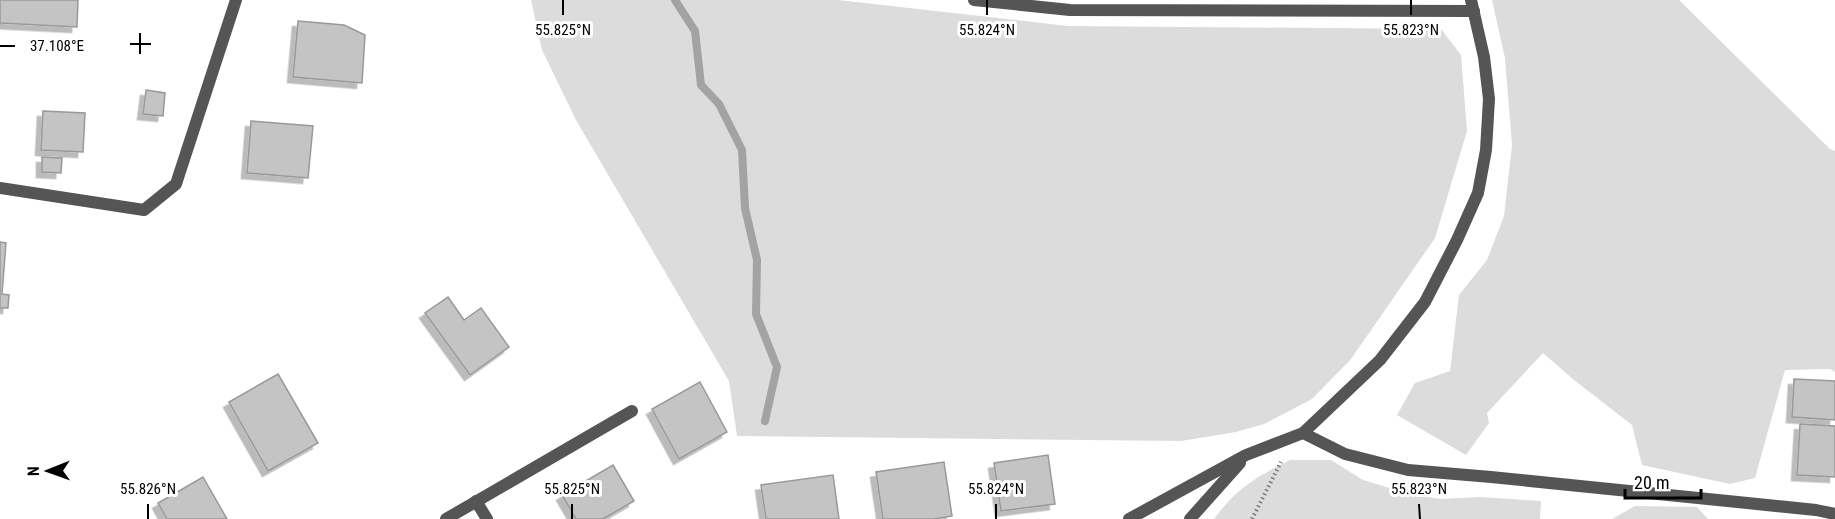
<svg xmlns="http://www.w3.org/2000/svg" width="1835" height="519" viewBox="0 0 1835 519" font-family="'Roboto Condensed',sans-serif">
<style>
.green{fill:#dcdcdc}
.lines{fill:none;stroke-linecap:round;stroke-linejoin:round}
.stream{stroke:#a3a3a3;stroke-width:8}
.building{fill:#c4c4c4;stroke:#999;stroke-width:1.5;filter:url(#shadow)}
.path{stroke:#777;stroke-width:4;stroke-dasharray:1.5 3;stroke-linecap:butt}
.lane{stroke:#555;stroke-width:12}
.street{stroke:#555;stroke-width:12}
.ticks{fill:none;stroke:#000;stroke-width:2}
.ticks-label{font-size:15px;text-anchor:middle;fill:#000;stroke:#fff;stroke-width:6;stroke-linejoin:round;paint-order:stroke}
</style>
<defs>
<filter id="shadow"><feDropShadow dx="-5.5" dy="5.5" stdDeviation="0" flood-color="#0004"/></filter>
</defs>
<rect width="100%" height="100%" fill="#fff"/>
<g class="green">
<path d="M 531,0 L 838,0 L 1068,26 L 1441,29 L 1461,55 L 1467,131 L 1435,238 L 1351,359 L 1312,399 L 1264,424 L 1236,432 L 1181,441 L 737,436 L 729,381 L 576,120 L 542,50 Z"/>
<path d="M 1492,0 L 1679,0 L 1830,149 L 1835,151 L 1835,372 L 1830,369 L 1785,370 L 1755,478 L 1730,484 L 1642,465 L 1632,425 L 1574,380 L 1543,353 L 1487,413 L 1489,423 L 1466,455 L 1397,415 L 1415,383 L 1450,371 L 1459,295 L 1487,260 L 1504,216 L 1512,145 L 1505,58 Z"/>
<path d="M 1290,460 L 1331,460 L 1363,480 L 1403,492 L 1440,499 L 1480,497 L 1541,501 L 1540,519 L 1214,519 C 1237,488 1256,477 1290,460 Z"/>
<path d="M 1635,506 L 1697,507 L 1708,519 L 1612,519 Z"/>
</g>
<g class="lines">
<path class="stream" d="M 675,0 L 695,31 L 701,85 L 719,104 L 742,150 L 745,208 L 757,260 L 756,314 L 777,367 L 765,421"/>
</g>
<g class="building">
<path d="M 0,0 L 78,0 L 77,27 L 0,23 Z"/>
<path d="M 298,21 L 344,25 L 365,35 L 362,83 L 293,77 Z"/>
<path d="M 146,90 L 165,93 L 163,116 L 143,114 Z"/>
<path d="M 43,111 L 85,113 L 83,152 L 41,150 Z"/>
<path d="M 251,121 L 313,126 L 308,178 L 247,173 Z"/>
<path d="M 42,157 L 62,158 L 61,173 L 42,172 Z"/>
<path d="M 0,242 L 6,243 L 2,294 L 9,295 L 8,308 L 0,308 Z"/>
<path d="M 448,297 L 464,320 L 481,308 L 509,347 L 470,375 L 425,313 Z"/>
<path d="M 278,374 L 318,443 L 268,471 L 229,402 Z"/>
<path d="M 1794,379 L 1835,381 L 1835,420 L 1792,417 Z"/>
<path d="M 700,382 L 727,432 L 679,459 L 652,409 Z"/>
<path d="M 1800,424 L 1835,426 L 1835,477 L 1797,475 Z"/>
<path d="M 1048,455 L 1055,504 L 1001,511 L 994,463 Z"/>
<path d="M 944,462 L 952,516 L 934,519 L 883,519 L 876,472 Z"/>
<path d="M 613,465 L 634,501 L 603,519 L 576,519 L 562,495 Z"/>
<path d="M 833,475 L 839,519 L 766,519 L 761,485 Z"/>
<path d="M 203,477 L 227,519 L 167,519 L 158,503 Z"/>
</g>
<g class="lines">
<path class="path" d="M 1252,519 L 1281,462"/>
<g class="lane">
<path d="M 974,0 L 1070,10 L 1474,11"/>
<path d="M 0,188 L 144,210 L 176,184 L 236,0"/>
<path d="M 1303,433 L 1345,454 L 1408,470 L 1491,477 L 1816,510 L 1835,514"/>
</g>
<g class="street">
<path d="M 476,501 L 487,519"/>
<path d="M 446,519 L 632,411"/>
<path d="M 1129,519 L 1246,455 L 1303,433 L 1380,360 L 1425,302 L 1457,240 L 1478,193 L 1486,150 L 1489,99 L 1484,57 L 1471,0"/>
<path d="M 1190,519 L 1240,463"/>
</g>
</g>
<path class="ticks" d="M 563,0 L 563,15M 987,0 L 987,15M 1411,0 L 1411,15M 140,33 L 140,54M 130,44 L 151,44M 0,46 L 15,46M 148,504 L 148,519M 572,504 L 572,519M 996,504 L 996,519M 1419,504 L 1420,519"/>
<g class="ticks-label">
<text x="563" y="35">55.825°N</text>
<text x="987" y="35">55.824°N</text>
<text x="1411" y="35">55.823°N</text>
<text x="57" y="51">37.108°E</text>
<text x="148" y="494">55.826°N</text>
<text x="572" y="494">55.825°N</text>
<text x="996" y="494">55.824°N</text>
<text x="1419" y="494">55.823°N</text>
</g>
<g transform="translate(48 471) rotate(269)" stroke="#ffffff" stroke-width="4.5" paint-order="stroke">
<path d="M0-4.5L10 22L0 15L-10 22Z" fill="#000000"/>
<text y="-9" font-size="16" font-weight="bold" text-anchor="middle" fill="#000000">N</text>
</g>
<path d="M1625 489v9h76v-9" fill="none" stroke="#000000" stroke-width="3"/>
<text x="1634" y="489" font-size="18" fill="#000000" stroke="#ffffff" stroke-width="4.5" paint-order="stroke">20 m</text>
</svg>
